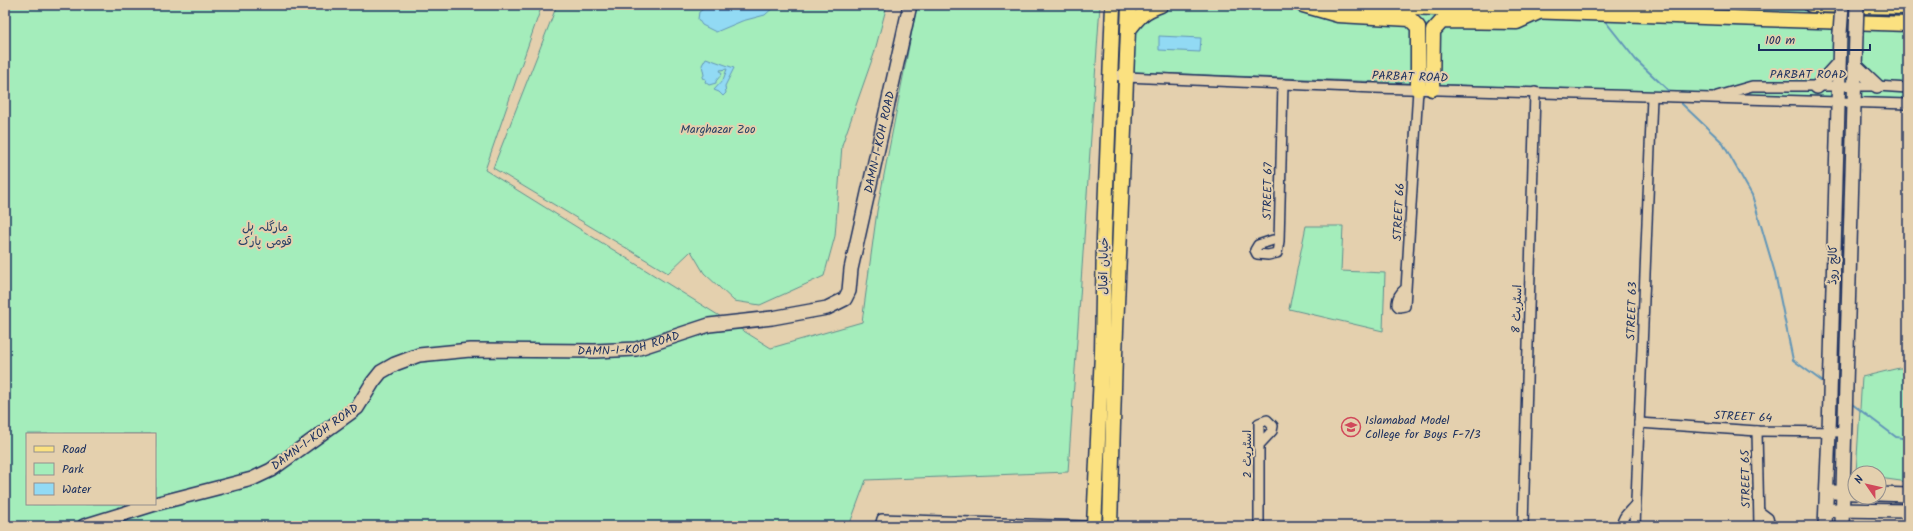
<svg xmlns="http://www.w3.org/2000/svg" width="1913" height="531" viewBox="0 0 1913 531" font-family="Kalam,'Playpen Sans Arabic',sans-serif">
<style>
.green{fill:#a4edbb;stroke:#608e8c;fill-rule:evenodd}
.water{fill:#92daf4;stroke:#6296b8}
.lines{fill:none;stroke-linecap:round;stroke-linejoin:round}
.stream{stroke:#6296b8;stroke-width:2}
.street-casing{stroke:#1b2f5e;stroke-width:12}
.secondary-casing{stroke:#1b2f5e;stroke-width:16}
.primary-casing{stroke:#1b2f5e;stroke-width:17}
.street{stroke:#e4d0ae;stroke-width:9}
.secondary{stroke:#e4d0ae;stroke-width:13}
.primary{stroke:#fbe180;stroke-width:14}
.secondary-bridge-casing{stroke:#1b2f5e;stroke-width:16;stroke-linecap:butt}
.secondary-bridge{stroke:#e4d0ae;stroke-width:13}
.labels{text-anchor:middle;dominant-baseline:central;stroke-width:4;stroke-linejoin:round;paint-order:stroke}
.street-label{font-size:12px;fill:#1b2f5e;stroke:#e4d0ae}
.park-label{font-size:12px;fill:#294267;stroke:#e4d0ae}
.poi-label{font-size:12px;fill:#1b2f5e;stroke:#e4d0ae;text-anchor:start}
</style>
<rect width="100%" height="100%" fill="#e4d0ae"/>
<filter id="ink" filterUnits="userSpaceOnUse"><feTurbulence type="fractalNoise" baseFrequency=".025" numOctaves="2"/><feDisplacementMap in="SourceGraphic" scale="8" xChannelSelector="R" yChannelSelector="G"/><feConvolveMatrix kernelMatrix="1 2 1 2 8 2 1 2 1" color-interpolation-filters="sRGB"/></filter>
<g filter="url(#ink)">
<g class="green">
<path d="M 5,5 L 542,5 L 485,170 L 771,348 L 862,322 L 877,211 L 917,5 L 1100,5 L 1068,472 L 866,480 L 849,526 L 5,526 ZM 27,434 L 155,434 L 155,504 L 27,504 Z"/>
<path d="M 557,5 L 887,5 L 874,54 L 842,145 L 835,236 L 824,276 L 760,305 L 734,301 L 704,273 L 691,251 L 668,273 L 493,168 Z"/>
<path d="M 1135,5 L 1908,5 L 1908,103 L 1133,72 Z"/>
<path d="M 1306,226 L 1343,226 L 1341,271 L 1385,273 L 1383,331 L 1289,309 Z"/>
<path d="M 1899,368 L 1908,368 L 1908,482 L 1879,478 L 1879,473 L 1856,473 L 1862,377 Z"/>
</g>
<g class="water">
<path d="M 709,5 L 776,5 L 765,15 L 742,21 L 716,32 L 702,25 L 698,19 L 699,12 Z"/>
<path d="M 1159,36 L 1201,38 L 1200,52 L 1159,50 Z"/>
<path d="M 706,58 L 734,68 L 725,86 L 726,93 L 723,96 L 719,92 L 714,90 L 723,80 L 727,69 L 720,70 L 722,74 L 716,81 L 716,83 L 709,85 L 705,82 L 706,79 L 702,78 L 704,75 L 702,65 Z"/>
</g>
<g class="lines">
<g class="stream">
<path d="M 1605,21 L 1636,60 L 1670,92"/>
<path d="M 1681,103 L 1722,142 L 1752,195 L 1775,273 L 1793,360 L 1823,382"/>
<path d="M 1852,404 L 1896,437 L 1908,439"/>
</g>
<g class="street-casing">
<g id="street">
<path d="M 1110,74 L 1126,77 L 1375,88 L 1908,104"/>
<path d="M 1717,96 L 1752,86 L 1877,86 L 1908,88"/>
<path d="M 1273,240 L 1258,245 L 1255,250 L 1257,254 L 1268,255 L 1277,253 L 1279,241 L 1283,84"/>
<path d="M 1406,288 C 1400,293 1397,297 1397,305 L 1399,307 L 1405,306 L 1418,89"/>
<path d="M 1639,423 L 1757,431 L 1845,432"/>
<path d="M 1757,431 L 1759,526"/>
<path d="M 1760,512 L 1768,518 L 1770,526"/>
<path d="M 880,526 L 882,519 L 1085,526"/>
<path d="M 1259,526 L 1259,423 L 1267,420 L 1273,426 L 1272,431 L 1259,445"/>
<path d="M 1523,526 L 1535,92"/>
<path d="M 1622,526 C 1621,518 1629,512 1634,506"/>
<path d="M 1635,526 L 1652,97"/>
</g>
</g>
<g class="secondary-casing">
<g id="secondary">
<path d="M 1855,65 L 1877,86"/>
<path d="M 1817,87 L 1838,64"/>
<path d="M 1834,492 L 1855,493"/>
<path d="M 1879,494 L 1908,495"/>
<path id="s1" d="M 155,504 L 252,479 L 271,470 L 357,408 L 373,382 L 381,372 L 395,364 L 419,355 L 470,350 L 595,351 L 636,349 L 709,325 L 772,318 L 827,308 L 845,299 L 849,291 L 851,269 L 910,5"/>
<path d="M 1834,510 L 1908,511"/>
<path d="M 84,526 L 155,504"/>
<path d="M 1825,526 L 1829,432 L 1840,33"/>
<path d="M 1842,526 L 1856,34"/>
</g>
</g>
<g class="primary-casing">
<g id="primary">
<path d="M 1303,5 L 1338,15 L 1410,19 L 1418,27 L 1418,89"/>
<path d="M 1349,5 L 1908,24"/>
<path d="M 1811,5 L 1908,7"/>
<path d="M 1128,31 C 1139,16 1144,11 1161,5"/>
<path d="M 1432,89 L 1433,31 L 1442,21 L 1517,22 L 1539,12"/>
<path d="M 1094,526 L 1102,353 L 1104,239 L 1113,5"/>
<path d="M 1110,526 L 1115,354 L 1129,5"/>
</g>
</g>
<use href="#street" class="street"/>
<use href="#secondary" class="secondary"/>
<use href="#primary" class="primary"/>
<g class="secondary-bridge-casing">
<g id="secondary-bridge">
<path d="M 1840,33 L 1842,5"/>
<path d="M 1856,34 L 1857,5"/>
</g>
</g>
<use href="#secondary-bridge" class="secondary-bridge"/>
</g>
</g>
<defs>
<g id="school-ring" transform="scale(1)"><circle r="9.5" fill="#e4d0ae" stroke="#d1495b" stroke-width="1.5"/><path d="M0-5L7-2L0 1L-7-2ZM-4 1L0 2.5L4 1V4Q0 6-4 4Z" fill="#d1495b"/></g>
</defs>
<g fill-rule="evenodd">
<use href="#school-ring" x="1351" y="427"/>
</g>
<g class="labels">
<g class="street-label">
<text x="1808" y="74">PARBAT ROAD</text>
<text transform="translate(1410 77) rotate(2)">PARBAT ROAD</text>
<text stroke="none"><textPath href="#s1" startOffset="907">DAMN-I-KOH ROAD</textPath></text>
<text transform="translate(1268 191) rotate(-89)">STREET 67</text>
<text transform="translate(1399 212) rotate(-87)">STREET 66</text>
<text transform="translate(1833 265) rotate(-89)">کالج روڈ</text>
<text transform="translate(1104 266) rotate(-89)">خیابان اقبال</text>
<text transform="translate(1517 309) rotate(-88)">اسٹریٹ 8</text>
<text transform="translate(1632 311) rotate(-88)">STREET 63</text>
<text stroke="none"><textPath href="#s1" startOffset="523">DAMN-I-KOH ROAD</textPath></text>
<text transform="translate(1743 417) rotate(3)">STREET 64</text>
<text transform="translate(315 437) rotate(-36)">DAMN-I-KOH ROAD</text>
<text transform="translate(1247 454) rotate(-90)">اسٹریٹ 2</text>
<text transform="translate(1746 479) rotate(-91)">STREET 65</text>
</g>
<g class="park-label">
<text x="718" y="129">Marghazar Zoo</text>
<text x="265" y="227">مارگلہ ہل<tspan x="265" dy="14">قومی پارک</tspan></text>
</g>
<g class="poi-label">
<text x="1365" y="420">Islamabad Model<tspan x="1365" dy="14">College for Boys F-7/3</tspan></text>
</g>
</g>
<rect width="1913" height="531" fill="none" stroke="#e4d0ae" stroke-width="20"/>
<rect x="10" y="10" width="1893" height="511" fill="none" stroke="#1b2f5e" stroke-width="1.5" filter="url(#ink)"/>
<rect x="26" y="433" width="130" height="72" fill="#e4d0ae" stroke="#94908e"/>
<rect x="34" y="446" width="20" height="6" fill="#fbe180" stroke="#94908e"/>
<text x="62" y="453" font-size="12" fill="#1b2f5e">Road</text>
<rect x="34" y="463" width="20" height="12" fill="#a4edbb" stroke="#94908e"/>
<text x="62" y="473" font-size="12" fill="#1b2f5e">Park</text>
<rect x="34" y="483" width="20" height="12" fill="#92daf4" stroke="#94908e"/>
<text x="62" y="493" font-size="12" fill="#1b2f5e">Water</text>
<g transform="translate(1867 485) rotate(304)"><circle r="19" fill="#e4d0ae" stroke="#94908e"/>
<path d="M0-3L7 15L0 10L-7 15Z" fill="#d1495b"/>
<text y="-6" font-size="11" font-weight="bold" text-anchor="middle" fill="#1b2f5e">N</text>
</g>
<path d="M1759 44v6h111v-6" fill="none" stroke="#1b2f5e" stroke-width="2"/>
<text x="1765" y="44" font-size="12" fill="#1b2f5e" stroke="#e4d0ae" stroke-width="3" paint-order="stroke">100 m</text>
</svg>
